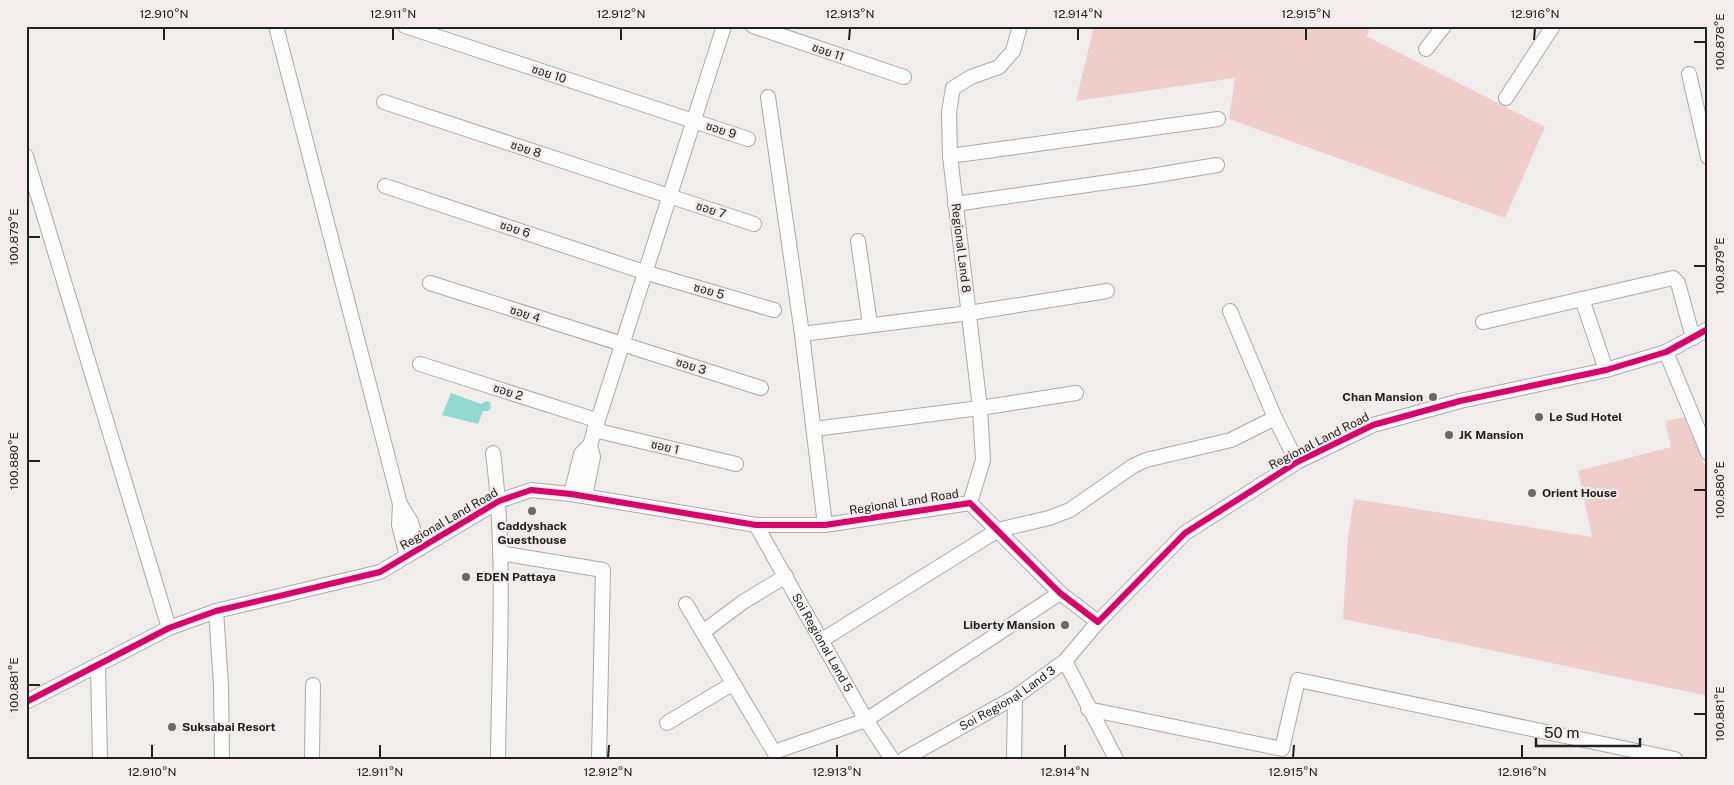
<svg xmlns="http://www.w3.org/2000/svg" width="1734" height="785" viewBox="0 0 1734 785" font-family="'Public Sans','Noto Sans Thai',sans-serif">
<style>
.green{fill:#eecdca}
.water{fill:#94d9cf}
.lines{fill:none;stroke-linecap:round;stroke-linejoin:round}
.minor-casing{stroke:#ada9a9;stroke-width:16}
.minor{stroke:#fdfcfc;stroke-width:14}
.cycleway-casing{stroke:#f4eceb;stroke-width:9}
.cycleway{stroke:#d6006c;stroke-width:6}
.ticks{fill:none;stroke:#232020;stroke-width:2}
.poi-dot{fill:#6b6868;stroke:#f4eceb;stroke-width:2}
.labels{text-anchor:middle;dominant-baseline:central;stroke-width:4.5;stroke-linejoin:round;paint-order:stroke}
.street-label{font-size:12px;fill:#232020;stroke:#f4eceb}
.poi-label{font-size:12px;font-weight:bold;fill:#232020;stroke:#f4eceb;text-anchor:start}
.neatline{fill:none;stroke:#232020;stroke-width:2}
.ticks-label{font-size:12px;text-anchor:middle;fill:#232020}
</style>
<rect width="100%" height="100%" fill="#f2eded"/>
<g class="green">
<path d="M 1094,26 L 1372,26 L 1366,36 L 1545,127 L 1505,218 L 1229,119 L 1235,78 L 1076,101 Z"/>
<path d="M 1685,417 L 1708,474 L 1708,696 L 1343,619 L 1348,536 L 1354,499 L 1592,537 L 1578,471 L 1671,447 L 1665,421 Z"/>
</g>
<path class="water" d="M 451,393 L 481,404 L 486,401 L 490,402 L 491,408 L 488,411 L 483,411 L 478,424 L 442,415 Z"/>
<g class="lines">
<g class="minor-casing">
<g id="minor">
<path d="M 276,26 L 400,504 L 399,525 L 407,556"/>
<path d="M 405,26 L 748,139"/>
<path d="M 753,26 L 904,77"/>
<path d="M 1426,49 L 1444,26"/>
<path d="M 1689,74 L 1708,157"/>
<path d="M 768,97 L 802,334 L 825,525"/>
<path d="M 1506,98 L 1553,26"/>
<path d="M 384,102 L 754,224"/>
<path d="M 26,156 L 169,628"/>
<path d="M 950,156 L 1218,119"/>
<path d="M 385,186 L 644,272 L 774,310"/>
<path d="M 955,204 L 1151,176 L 1217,165"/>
<path d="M 858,241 L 870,324"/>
<path d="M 430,283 L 761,388"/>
<path d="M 1582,299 L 1606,370"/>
<path d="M 1230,311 L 1275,418 L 1297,462"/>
<path d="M 1483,322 L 1673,278 L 1678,283 L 1693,338"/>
<path d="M 802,334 L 969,313 L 1107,291"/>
<path d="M 1666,352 L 1708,453"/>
<path d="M 420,364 L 596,420"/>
<path d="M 814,429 L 980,408 L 1076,393"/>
<path d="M 594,430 L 736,464"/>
<path d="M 493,453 C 506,554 499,657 498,759"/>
<path d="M 571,494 L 581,454 L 590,445 L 724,26"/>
<path d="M 585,496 L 593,457 L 590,445"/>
<path d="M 970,503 L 983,460 L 980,408 L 950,156 L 949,112 L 953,88 L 971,77 L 999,67 L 1013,51 L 1020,26"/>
<path d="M 400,504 L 411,522 L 419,549"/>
<path id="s1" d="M 756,525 L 866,720 L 892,759"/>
<path d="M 500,553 L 603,570 L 599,759"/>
<path d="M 686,604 L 774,752 L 866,720 L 1060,593"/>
<path d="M 216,611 L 221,685 L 222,759"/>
<path d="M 703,632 L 743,602 L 786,576"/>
<path d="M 822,640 L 998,530 L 1049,518 L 1070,510 L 1133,466 L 1146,460 L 1231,440 L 1275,418"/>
<path d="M 1065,661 L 1116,759"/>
<path d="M 98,667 L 100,759"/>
<path d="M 26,702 L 169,628 L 216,611 L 380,572 L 499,501 L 531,490 L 571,494 L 756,525 L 825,525 L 970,503 L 1060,593 L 1098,622 L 1185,533 L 1297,462 L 1373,425 L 1460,401 L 1606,370 L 1666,352 L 1708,329"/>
<path d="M 1088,709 L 1282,749 L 1298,680 L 1675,759"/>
<path d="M 667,723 L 732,684"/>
<path d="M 312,759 L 313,685"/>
<path id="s2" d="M 904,759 L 1015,697 L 1065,661 L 1098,622"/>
<path d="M 1014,759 L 1015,697"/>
</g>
</g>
<use href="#minor" class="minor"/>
<g class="cycleway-casing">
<path id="cycleway" d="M 26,702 L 169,628 L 216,611 L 380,572 L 499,501 L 531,490 L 571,494 L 756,525 L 825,525 L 970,503 L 1060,593 L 1098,622 L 1185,533 L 1297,462 L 1373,425 L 1460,401 L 1606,370 L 1666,352 L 1708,329"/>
</g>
<use href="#cycleway" class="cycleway"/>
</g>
<path class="ticks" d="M 164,40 L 164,28M 393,40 L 393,28M 621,40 L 621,28M 849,40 L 850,28M 1078,40 L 1078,28M 1306,40 L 1306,28M 1534,40 L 1535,28M 1694,42 L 1706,42M 28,237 L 40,237M 1694,266 L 1706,266M 28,461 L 40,461M 1694,490 L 1706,490M 28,685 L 40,685M 1694,714 L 1706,714M 152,758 L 152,745M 380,758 L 380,745M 608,758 L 609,745M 837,758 L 837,745M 1065,758 L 1065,745M 1293,758 L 1294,745M 1522,758 L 1522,745"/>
<g class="poi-dot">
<circle cx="1433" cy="397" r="5"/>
<circle cx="1539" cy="417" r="5"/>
<circle cx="1449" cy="435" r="5"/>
<circle cx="1532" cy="493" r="5"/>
<circle cx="532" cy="511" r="5"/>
<circle cx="466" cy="577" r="5"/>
<circle cx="1065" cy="625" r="5"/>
<circle cx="172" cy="727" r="5"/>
</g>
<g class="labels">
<g class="street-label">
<text transform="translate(828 52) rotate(19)">ซอย 11</text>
<text transform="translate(549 74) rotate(18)">ซอย 10</text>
<text transform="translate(721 130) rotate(18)">ซอย 9</text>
<text transform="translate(526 149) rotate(18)">ซอย 8</text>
<text transform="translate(711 210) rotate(18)">ซอย 7</text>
<text transform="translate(515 229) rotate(18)">ซอย 6</text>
<text transform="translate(961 248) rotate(83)">Regional Land 8</text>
<text transform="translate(709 291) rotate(16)">ซอย 5</text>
<text transform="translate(525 314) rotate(18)">ซอย 4</text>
<text transform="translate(691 366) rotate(17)">ซอย 3</text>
<text transform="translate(508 392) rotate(18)">ซอย 2</text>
<text transform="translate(1319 441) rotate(-27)">Regional Land Road</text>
<text transform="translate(665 447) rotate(13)">ซอย 1</text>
<text transform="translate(904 502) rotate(-9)">Regional Land Road</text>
<text transform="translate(449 519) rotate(-30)">Regional Land Road</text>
<text stroke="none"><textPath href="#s1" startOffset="135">Soi Regional Land 5</textPath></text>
<text stroke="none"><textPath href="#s2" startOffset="120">Soi Regional Land 3</textPath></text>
</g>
<g class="poi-label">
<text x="1423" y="397" text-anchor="end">Chan Mansion</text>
<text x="1549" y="417">Le Sud Hotel</text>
<text x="1459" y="435">JK Mansion</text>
<text x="1542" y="493">Orient House</text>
<text x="532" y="526" text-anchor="middle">Caddyshack<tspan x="532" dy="14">Guesthouse</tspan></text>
<text x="476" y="577">EDEN Pattaya</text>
<text x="1055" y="625" text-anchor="end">Liberty Mansion</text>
<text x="182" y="727">Suksabai Resort</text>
</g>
</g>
<rect width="1734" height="785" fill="none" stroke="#f4eceb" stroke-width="55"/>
<path d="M1536 738v8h104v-8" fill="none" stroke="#232020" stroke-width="2.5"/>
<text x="1544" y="738" font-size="15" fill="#232020" stroke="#f4eceb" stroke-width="4" paint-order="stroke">50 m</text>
<rect x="28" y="28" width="1678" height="730" class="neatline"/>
<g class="ticks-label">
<text x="164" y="18">12.910°N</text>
<text x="393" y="18">12.911°N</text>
<text x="621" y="18">12.912°N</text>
<text x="850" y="18">12.913°N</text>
<text x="1078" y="18">12.914°N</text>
<text x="1306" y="18">12.915°N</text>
<text x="1535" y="18">12.916°N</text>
<text transform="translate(1720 42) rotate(-90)" y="4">100.878°E</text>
<text transform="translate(14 237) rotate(-90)" y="4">100.879°E</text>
<text transform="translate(1720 266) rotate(-90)" y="4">100.879°E</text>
<text transform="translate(14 461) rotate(-90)" y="4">100.880°E</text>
<text transform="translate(1720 490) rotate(-90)" y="4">100.880°E</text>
<text transform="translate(14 685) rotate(-90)" y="4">100.881°E</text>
<text transform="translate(1720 714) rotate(-90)" y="4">100.881°E</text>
<text x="152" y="776">12.910°N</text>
<text x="380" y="776">12.911°N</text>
<text x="608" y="776">12.912°N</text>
<text x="837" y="776">12.913°N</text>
<text x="1065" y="776">12.914°N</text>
<text x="1293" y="776">12.915°N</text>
<text x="1522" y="776">12.916°N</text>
</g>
</svg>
